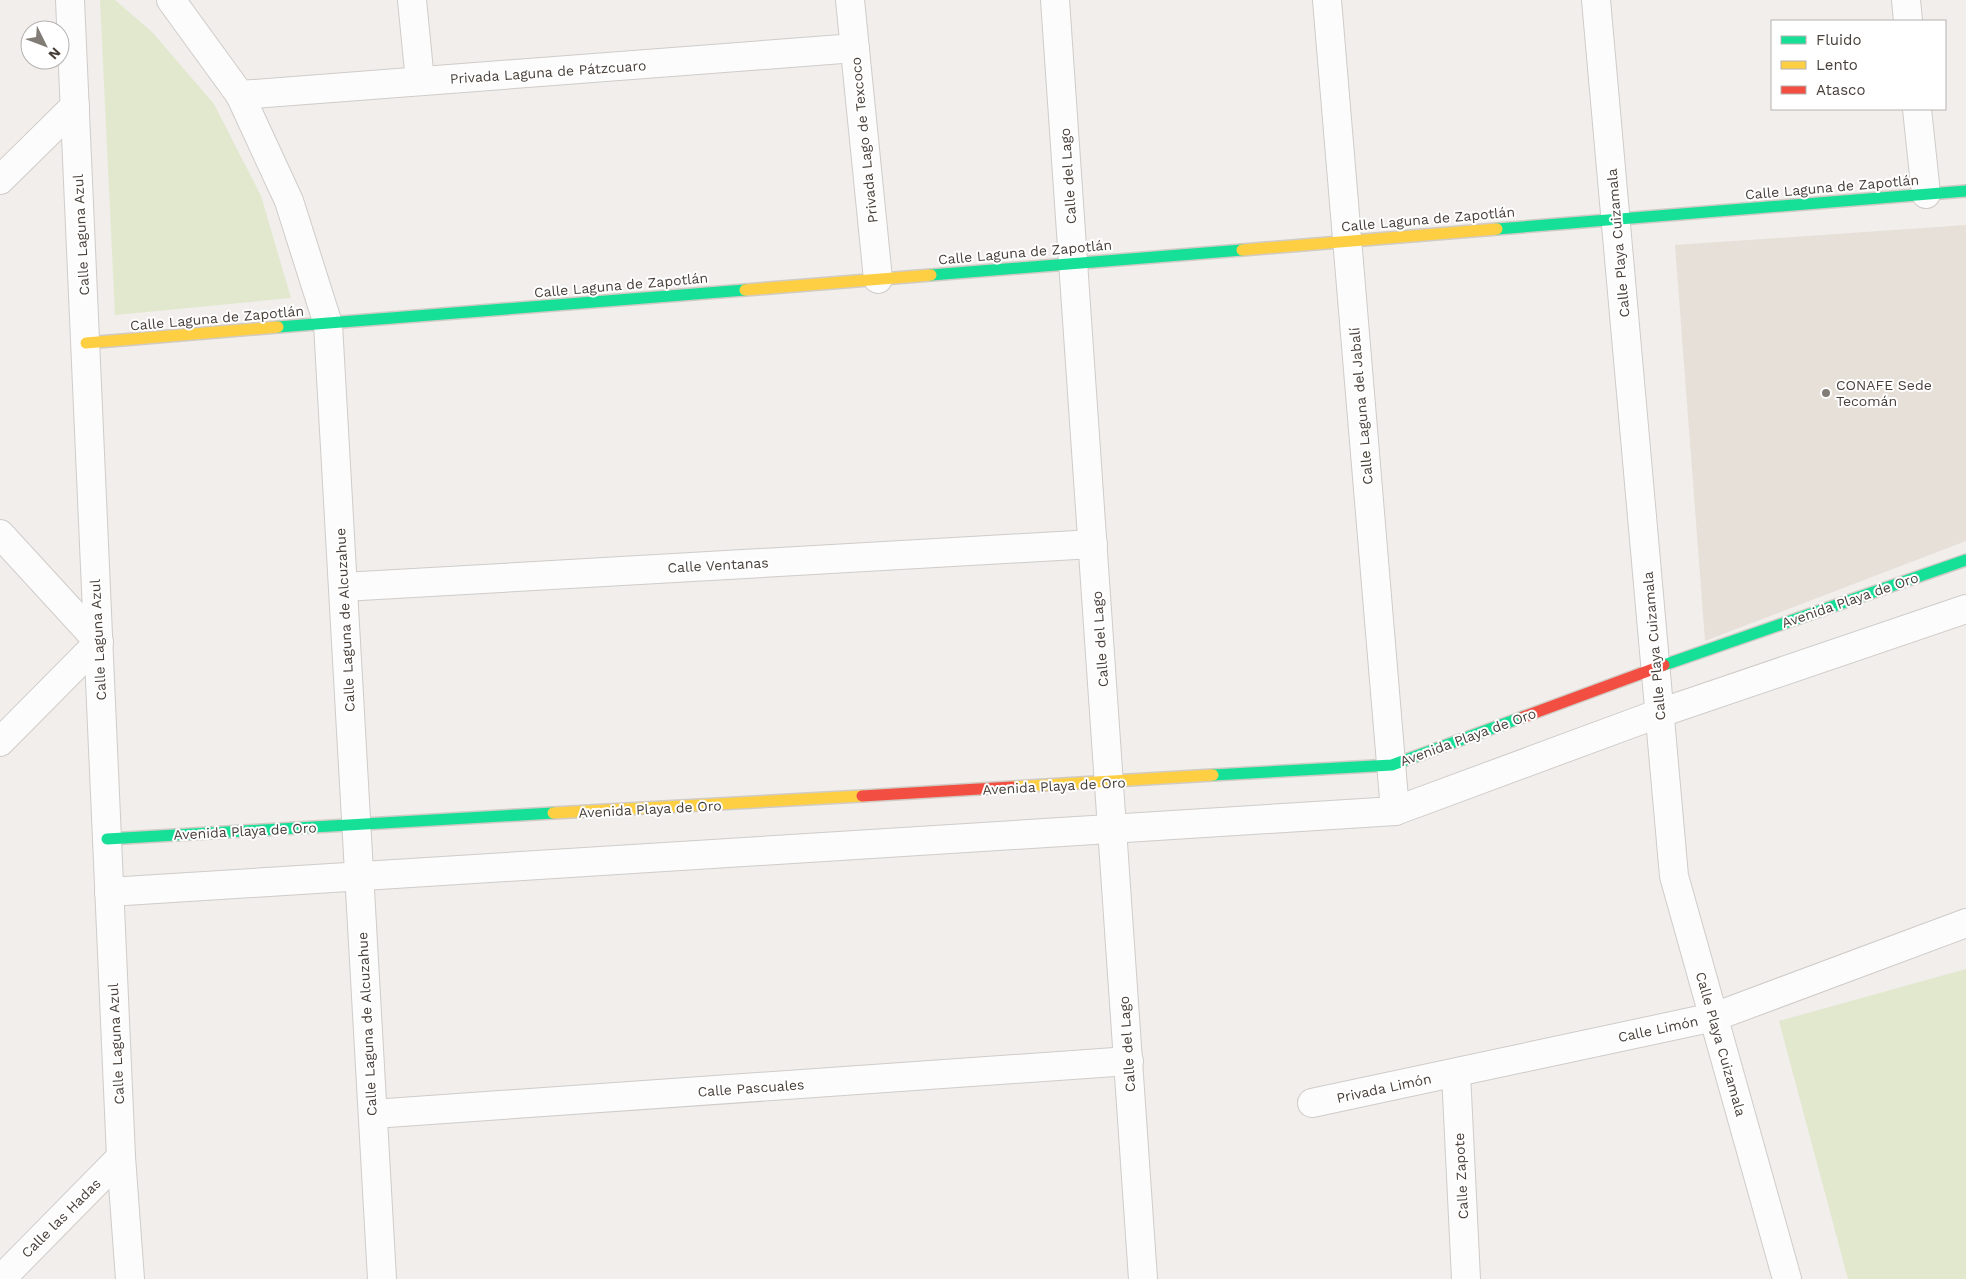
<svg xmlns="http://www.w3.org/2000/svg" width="1966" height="1279" viewBox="0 0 1966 1279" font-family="'Work Sans',sans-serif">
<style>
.education{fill:#e7e0d8}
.green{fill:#e1e8ce}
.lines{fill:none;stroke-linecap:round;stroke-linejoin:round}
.street-casing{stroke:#cfccc9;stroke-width:30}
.fast-casing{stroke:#d1cbc4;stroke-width:14}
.slow-casing{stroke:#d1cbc4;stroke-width:14}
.jam-casing{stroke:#d1cbc4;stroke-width:14}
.street{stroke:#fdfcfc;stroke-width:28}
.fast{stroke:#16e098;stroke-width:11}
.slow{stroke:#ffcf43;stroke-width:11}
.jam{stroke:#f24e42;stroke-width:11}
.poi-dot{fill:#827c77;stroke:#fff;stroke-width:2}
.labels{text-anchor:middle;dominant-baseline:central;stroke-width:4;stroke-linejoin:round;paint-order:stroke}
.street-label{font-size:14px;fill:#473f38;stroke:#fff}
.poi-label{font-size:14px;fill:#473f38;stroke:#fff;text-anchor:start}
</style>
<rect width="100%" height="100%" fill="#f1eeeb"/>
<path class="education" d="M 1966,225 L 1966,541 L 1705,641 L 1675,245 Z"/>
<g class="green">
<path d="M 100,0 L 115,0 L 152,32 L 214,104 L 261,196 L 291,298 L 115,315 Z"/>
<path d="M 1966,969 L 1966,1279 L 1848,1279 L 1779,1021 Z"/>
</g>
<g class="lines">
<g class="street-casing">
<g id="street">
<path d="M 70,0 L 121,1157 L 130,1279"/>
<path d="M 171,0 L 240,95 L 289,201 L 328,324 L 382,1279"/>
<path d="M 412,0 L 420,81"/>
<path d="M 850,0 L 878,279"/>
<path d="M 1055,0 L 1143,1279"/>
<path d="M 1327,0 L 1395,811"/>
<path d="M 1596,0 L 1674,876 L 1787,1279"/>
<path d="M 1906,0 L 1908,21"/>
<path d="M 240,95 L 855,48"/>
<path d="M 1917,109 L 1926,194"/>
<path d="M 0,180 L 75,106"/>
<path d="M 0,534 L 99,642 L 0,742"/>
<path d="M 343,587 L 1093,544"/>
<path d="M 109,892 L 1395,811 L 1660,713 L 1966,609"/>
<path d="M 1456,1073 L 1466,1279"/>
<path d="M 1312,1103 L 1714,1017 L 1966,923"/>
<path d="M 373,1114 L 1129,1061"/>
<path d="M 1,1279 L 121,1157"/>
</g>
</g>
<g class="fast-casing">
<g id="fast">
<path d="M 1497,229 L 1966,191"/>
<path d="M 931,275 L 1242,250"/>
<path d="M 278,327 L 745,290"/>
<path d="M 1664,665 L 1966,560"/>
<path d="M 1213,775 L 1392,765 L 1523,717"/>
<path d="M 107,839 L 553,813"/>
</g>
</g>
<g class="slow-casing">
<g id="slow">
<path d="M 1242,250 L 1497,229"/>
<path d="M 745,290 L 931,275"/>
<path d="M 86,343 L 278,327"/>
<path d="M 1012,787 L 1213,775"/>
<path d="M 553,813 L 862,796"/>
</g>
</g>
<g class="jam-casing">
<g id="jam">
<path d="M 1523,717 L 1664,665"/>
<path d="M 862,796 L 1012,787"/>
</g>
</g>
<use href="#street" class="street"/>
<use href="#fast" class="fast"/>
<use href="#slow" class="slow"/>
<use href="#jam" class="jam"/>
</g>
<circle class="poi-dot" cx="1826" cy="393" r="5"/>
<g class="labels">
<g class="street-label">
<text transform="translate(548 72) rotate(-4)">Privada Laguna de Pátzcuaro</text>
<text transform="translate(864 140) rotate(-96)">Privada Lago de Texcoco</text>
<text transform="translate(1068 176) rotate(-94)">Calle del Lago</text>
<text transform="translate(1832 187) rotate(-5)">Calle Laguna de Zapotlán</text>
<text transform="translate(1428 219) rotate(-5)">Calle Laguna de Zapotlán</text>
<text transform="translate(81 235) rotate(-93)">Calle Laguna Azul</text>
<text transform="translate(1618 243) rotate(-95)">Calle Playa Cuizamala</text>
<text transform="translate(1025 252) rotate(-5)">Calle Laguna de Zapotlán</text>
<text transform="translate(621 285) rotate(-5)">Calle Laguna de Zapotlán</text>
<text transform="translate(217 318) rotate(-5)">Calle Laguna de Zapotlán</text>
<text transform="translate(1361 406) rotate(-95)">Calle Laguna del Jabalí</text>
<text transform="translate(718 565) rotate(-3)">Calle Ventanas</text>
<text transform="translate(1850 600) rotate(-19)">Avenida Playa de Oro</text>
<text transform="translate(345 620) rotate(-93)">Calle Laguna de Alcuzahue</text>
<text transform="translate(1100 639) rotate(-94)">Calle del Lago</text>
<text transform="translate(98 640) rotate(-93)">Calle Laguna Azul</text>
<text transform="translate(1654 646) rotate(-95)">Calle Playa Cuizamala</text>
<text transform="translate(1468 737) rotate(-20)">Avenida Playa de Oro</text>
<text transform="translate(1054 786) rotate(-3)">Avenida Playa de Oro</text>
<text transform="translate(650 809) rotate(-3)">Avenida Playa de Oro</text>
<text transform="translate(245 831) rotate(-3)">Avenida Playa de Oro</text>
<text transform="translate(367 1024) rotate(-93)">Calle Laguna de Alcuzahue</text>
<text transform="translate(1658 1029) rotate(-12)">Calle Limón</text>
<text transform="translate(116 1044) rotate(-93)">Calle Laguna Azul</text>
<text transform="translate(1127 1044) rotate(-94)">Calle del Lago</text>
<text transform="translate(1721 1044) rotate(74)">Calle Playa Cuizamala</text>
<text transform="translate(751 1088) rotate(-4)">Calle Pascuales</text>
<text transform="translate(1384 1088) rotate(-12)">Privada Limón</text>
<text transform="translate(1461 1176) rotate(-93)">Calle Zapote</text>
<text transform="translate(61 1218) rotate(-45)">Calle las Hadas</text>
</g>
<g class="poi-label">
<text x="1836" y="385">CONAFE Sede<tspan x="1836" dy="16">Tecomán</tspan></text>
</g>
</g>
<rect x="1771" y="20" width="175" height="90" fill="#ffffff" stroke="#b5b2af"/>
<rect x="1781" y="36" width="25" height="8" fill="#16e098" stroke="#b5b2af"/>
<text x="1816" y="45" font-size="15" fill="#473f38">Fluido</text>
<rect x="1781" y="61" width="25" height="8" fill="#ffcf43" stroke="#b5b2af"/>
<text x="1816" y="70" font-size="15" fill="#473f38">Lento</text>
<rect x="1781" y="86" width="25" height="8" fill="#f24e42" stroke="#b5b2af"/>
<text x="1816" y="95" font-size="15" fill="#473f38">Atasco</text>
<g transform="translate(45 45) rotate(132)"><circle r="24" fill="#ffffff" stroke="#b5b2af"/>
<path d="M0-4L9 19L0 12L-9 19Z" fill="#827c77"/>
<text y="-8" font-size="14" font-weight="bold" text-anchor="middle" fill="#473f38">N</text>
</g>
</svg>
